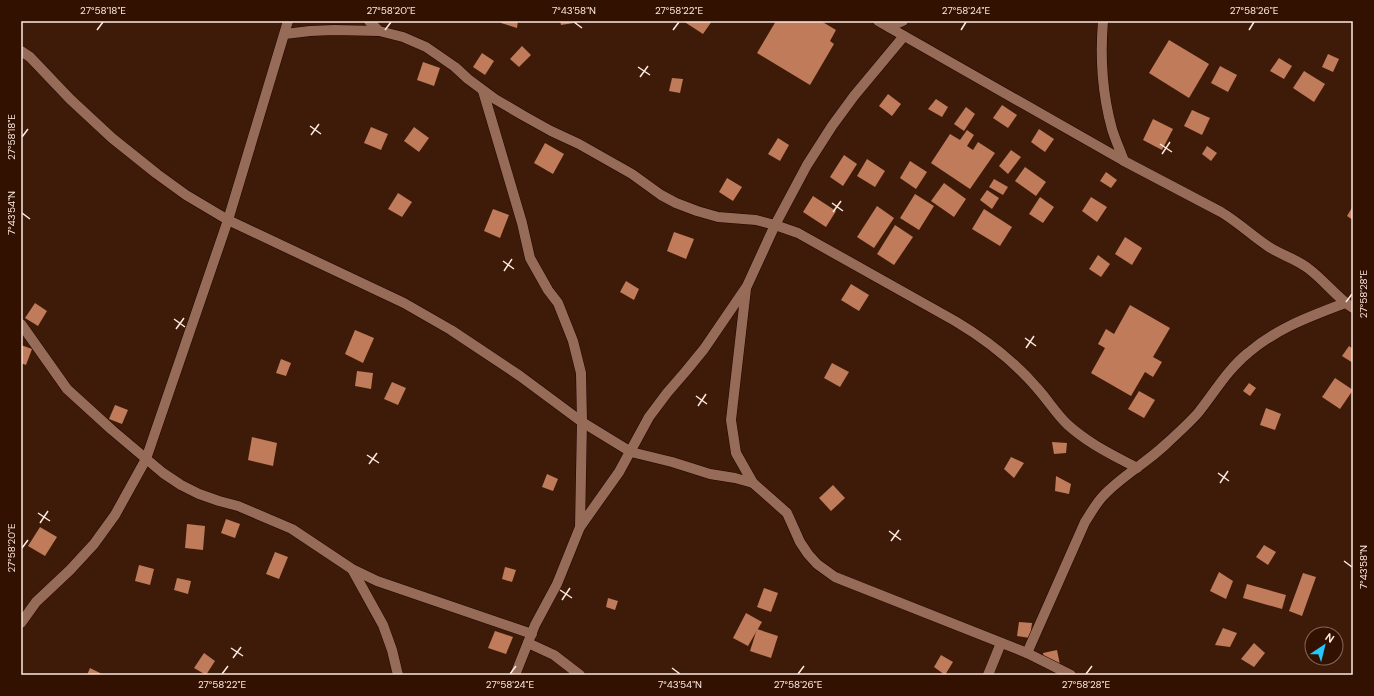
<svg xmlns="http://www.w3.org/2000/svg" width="1374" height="696" viewBox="0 0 1374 696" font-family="'DM Sans',sans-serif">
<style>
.building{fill:#bf7b5a}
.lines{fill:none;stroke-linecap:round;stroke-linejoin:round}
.street-casing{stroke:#230400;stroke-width:11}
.street{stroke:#966c58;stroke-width:10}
.ticks{fill:none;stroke:#fde9e0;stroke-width:1.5}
.neatline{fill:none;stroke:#fde9e0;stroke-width:1.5}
.ticks-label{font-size:10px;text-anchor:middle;fill:#fde9e0}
</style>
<rect width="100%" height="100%" fill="#3e1b09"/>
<g class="building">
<path d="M 501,21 L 518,21 L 517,28 L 501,23 Z"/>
<path d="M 560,21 L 580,21 L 580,22 L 561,25 Z"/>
<path d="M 683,21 L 712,21 L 703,34 Z"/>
<path d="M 776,21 L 821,21 L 836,30 L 830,41 L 834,44 L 810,85 L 757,53 Z"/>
<path d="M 1169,40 L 1209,64 L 1189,98 L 1149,73 Z"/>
<path d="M 522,46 L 531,55 L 519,67 L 510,59 Z"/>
<path d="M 482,53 L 494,61 L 485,75 L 473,67 Z"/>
<path d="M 1328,54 L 1339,59 L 1333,72 L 1322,67 Z"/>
<path d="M 1279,58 L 1292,66 L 1284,79 L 1270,71 Z"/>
<path d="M 423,62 L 440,68 L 434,86 L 417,80 Z"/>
<path d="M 1220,66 L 1237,75 L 1228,92 L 1211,83 Z"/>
<path d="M 1304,71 L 1325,84 L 1314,102 L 1293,88 Z"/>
<path d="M 672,78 L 683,79 L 680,93 L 669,91 Z"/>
<path d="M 888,94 L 901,104 L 892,116 L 879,106 Z"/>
<path d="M 936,99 L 948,107 L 942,117 L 928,109 Z"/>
<path d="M 1002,105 L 1017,115 L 1008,128 L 993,118 Z"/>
<path d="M 966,107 L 975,114 L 964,131 L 954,124 Z"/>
<path d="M 1192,110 L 1210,118 L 1202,135 L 1184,126 Z"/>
<path d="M 1153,119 L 1173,129 L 1162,150 L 1143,140 Z"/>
<path d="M 371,127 L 388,134 L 381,150 L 364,143 Z"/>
<path d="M 414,127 L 429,138 L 419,152 L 404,141 Z"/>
<path d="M 1039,129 L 1054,139 L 1045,152 L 1031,142 Z"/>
<path d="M 967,130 L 974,135 L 967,146 L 973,150 L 978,142 L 995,153 L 970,189 L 931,163 L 950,134 L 960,140 Z"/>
<path d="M 778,138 L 789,145 L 780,161 L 768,154 Z"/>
<path d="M 545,143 L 564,154 L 553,174 L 534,163 Z"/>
<path d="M 1207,146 L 1217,153 L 1211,161 L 1202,154 Z"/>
<path d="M 1011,150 L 1021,157 L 1008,174 L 999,166 Z"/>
<path d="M 844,155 L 857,164 L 843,186 L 830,177 Z"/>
<path d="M 867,159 L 885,171 L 875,187 L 857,176 Z"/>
<path d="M 910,161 L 927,172 L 916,189 L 900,178 Z"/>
<path d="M 1025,167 L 1046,182 L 1036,196 L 1015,181 Z"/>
<path d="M 1106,172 L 1117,180 L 1111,188 L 1100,181 Z"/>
<path d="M 727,178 L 742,187 L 733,201 L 719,192 Z"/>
<path d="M 994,179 L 1008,187 L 1003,195 L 989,187 Z"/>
<path d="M 944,183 L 966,199 L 954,217 L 931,201 Z"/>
<path d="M 987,190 L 999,198 L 992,209 L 980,200 Z"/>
<path d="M 398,193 L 412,202 L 402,217 L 388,209 Z"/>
<path d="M 915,194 L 934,206 L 919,230 L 900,218 Z"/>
<path d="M 813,196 L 836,211 L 826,227 L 803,212 Z"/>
<path d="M 1040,197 L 1054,207 L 1043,223 L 1029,214 Z"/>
<path d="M 1091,197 L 1107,207 L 1097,222 L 1082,211 Z"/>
<path d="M 877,206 L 894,218 L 874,248 L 857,237 Z"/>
<path d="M 1353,206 L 1353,220 L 1347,216 Z"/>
<path d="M 493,209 L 509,215 L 500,238 L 484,231 Z"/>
<path d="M 984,209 L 1012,227 L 1000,246 L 972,229 Z"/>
<path d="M 895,225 L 913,237 L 894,265 L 877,254 Z"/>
<path d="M 674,232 L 694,239 L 686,259 L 667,251 Z"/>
<path d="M 1125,237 L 1142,248 L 1132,265 L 1115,254 Z"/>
<path d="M 1098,255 L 1110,264 L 1101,277 L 1089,269 Z"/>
<path d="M 626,281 L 639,289 L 634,300 L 620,292 Z"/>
<path d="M 851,284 L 869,295 L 859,311 L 841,300 Z"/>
<path d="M 35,303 L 47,311 L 38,326 L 25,318 Z"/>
<path d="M 1130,305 L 1170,328 L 1153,357 L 1162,362 L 1153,377 L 1145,372 L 1131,396 L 1091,373 L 1105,348 L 1098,344 L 1106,329 L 1114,334 Z"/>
<path d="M 355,330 L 374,338 L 363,363 L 345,354 Z"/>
<path d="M 21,345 L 32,349 L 26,365 L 21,363 Z"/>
<path d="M 1349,346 L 1353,349 L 1353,363 L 1342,356 Z"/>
<path d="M 281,359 L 291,363 L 286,376 L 276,373 Z"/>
<path d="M 832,363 L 849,372 L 840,387 L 824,378 Z"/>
<path d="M 357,371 L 373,373 L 371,389 L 355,386 Z"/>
<path d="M 1335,378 L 1353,390 L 1340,409 L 1322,397 Z"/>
<path d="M 392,382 L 406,388 L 398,405 L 384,399 Z"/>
<path d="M 1249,383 L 1256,388 L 1250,396 L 1243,391 Z"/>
<path d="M 1139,391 L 1155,400 L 1144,418 L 1128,409 Z"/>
<path d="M 115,405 L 128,410 L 122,424 L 109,419 Z"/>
<path d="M 1266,408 L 1281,414 L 1275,430 L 1260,425 Z"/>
<path d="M 252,437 L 277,443 L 273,466 L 248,460 Z"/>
<path d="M 1052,442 L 1067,443 L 1066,453 L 1054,454 Z"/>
<path d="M 1011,457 L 1024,463 L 1014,478 L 1004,469 Z"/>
<path d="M 547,474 L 558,479 L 553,491 L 542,487 Z"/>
<path d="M 1056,476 L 1071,484 L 1069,494 L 1055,491 Z"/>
<path d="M 833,485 L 845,498 L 831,511 L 819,498 Z"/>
<path d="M 226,519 L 240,524 L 235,538 L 221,533 Z"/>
<path d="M 187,524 L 205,526 L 203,550 L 185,548 Z"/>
<path d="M 40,527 L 57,537 L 45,556 L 28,546 Z"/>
<path d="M 1264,545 L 1276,552 L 1268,565 L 1256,557 Z"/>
<path d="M 275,552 L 288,557 L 279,579 L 266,574 Z"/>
<path d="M 139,565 L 154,569 L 150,585 L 135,581 Z"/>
<path d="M 505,567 L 516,570 L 512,582 L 502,579 Z"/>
<path d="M 1219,572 L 1233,581 L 1226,599 L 1210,591 Z"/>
<path d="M 1303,573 L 1316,577 L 1302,616 L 1289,611 Z"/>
<path d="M 177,578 L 191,581 L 188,594 L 174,590 Z"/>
<path d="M 1247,584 L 1286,595 L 1282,609 L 1243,598 Z"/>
<path d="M 764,588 L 778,593 L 771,612 L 757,607 Z"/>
<path d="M 608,598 L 618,601 L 615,610 L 606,607 Z"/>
<path d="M 746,613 L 762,622 L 748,646 L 733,638 Z"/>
<path d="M 1019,622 L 1032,623 L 1030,638 L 1017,636 Z"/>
<path d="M 1223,628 L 1237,633 L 1230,647 L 1215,645 Z"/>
<path d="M 757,629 L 778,636 L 771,658 L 750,651 Z"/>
<path d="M 495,631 L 513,637 L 506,654 L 488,648 Z"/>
<path d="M 1254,643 L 1265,653 L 1254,667 L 1241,659 Z"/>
<path d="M 1057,650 L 1060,665 L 1046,667 L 1043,653 Z"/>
<path d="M 204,653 L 215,661 L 206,675 L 194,668 Z"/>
<path d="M 941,655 L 953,662 L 945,675 L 934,667 Z"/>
<path d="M 90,668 L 104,675 L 87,675 Z"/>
</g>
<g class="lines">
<g class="street-casing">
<g id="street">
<path d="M 369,21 L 379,31 L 403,37 L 426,47 L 455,67 L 468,79 L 495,99 L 524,116 L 551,131 L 579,144 L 632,174 L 661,195 L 676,203 L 697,211 L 718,217 L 756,220 L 775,225 L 798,233 L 955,321 C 987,340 1013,360 1037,388 C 1048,400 1056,414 1068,425 C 1089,444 1113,455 1137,468"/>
<path d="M 878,21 L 1124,161 L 1221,212 C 1238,222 1252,236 1269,247 C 1281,255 1297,259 1309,269 C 1325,281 1337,298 1353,308"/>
<path d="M 1103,21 C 1100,57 1102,93 1112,129 C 1115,139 1120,150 1124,161"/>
<path d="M 889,27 L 903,21"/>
<path d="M 285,34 L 310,31 L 334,30 L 379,31"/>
<path d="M 21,51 L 30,57 L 70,99 L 112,138 L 157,174 L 186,195 L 228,220 L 404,303 L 451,330 L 520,376 L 582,422 L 580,527"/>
<path d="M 483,91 L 522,223 L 530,258 L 548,290 L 558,303 L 573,341 L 581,373 L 582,422 L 631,452 L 672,462 L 710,474 L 735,478 L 753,483 L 787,513 L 800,542 L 808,554 L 817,564 L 835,577 L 1027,653 L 1071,675"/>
<path d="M 746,289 L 731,420 L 736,453 L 753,483"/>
<path d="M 21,324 L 67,389 L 112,430 L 163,473 L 181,485 L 199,494 L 219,501 L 238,506 L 292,529 L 352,569 L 377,581 L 532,634"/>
<path d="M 352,569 L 383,625 L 392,650 L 398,675"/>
<path d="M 21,623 L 36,602 L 70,570 L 94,544 L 115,515 L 146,459 L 228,220 L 288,21"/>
<path d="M 528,643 L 554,655 L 580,675"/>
<path d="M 1027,653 L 1085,522 C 1091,513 1096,503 1104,495 C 1122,476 1146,463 1165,445 C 1176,435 1188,424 1198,413 C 1214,393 1228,369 1248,353 C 1279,327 1309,317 1345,303"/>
<path d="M 515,675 L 535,625 L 557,584 L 580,527 L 619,472 L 649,417 L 667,393 L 686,371 L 704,349 L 747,286 L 775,225 L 807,165 L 832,126 L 854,96 L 904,36"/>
<path d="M 988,675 L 1001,643"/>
</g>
</g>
<use href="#street" class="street"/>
</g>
<path class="ticks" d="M 574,22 L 582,28M 97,30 L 103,22M 385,30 L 391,22M 673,30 L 679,22M 961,30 L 966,22M 1249,30 L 1254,22M 638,67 L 650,75M 640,77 L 648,66M 310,126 L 321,134M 311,135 L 319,124M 22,137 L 28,129M 1160,144 L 1172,152M 1162,154 L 1170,142M 832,203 L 843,211M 833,212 L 841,201M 22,213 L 30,219M 503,261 L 514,269M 504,271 L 512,259M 1346,302 L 1352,294M 174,319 L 185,327M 176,329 L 184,318M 1025,338 L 1036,346M 1026,348 L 1034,336M 696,396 L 707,404M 698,406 L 706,394M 367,455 L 379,463M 369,464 L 377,453M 1218,473 L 1229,481M 1220,483 L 1228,471M 38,513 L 50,521M 40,523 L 48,511M 889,531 L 901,540M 891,541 L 899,530M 22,548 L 28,540M 1344,561 L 1352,567M 560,590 L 572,598M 562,600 L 570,588M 231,648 L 243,656M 233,658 L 241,647M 672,668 L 680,674M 222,674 L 228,666M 510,674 L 516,666M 798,674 L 804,666M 1086,674 L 1092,666"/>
<rect width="1374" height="696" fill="none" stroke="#331101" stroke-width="44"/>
<g transform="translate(1324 646) rotate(35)"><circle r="19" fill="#331101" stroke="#84675a"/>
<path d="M0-3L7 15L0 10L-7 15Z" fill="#23c9fe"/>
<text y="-6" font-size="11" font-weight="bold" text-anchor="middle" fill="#fde9e0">N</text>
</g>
<rect x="22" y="22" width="1330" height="652" class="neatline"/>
<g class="ticks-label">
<text x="103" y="14">27°58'18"E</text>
<text x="391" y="14">27°58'20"E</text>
<text x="574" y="14">7°43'58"N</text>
<text x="679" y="14">27°58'22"E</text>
<text x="966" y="14">27°58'24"E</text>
<text x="1254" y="14">27°58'26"E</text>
<text transform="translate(11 137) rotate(-90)" y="4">27°58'18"E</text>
<text transform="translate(11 213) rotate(-90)" y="4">7°43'54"N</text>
<text transform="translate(1363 294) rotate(-90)" y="4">27°58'28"E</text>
<text transform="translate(11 548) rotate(-90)" y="4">27°58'20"E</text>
<text transform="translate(1363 567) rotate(-90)" y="4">7°43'58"N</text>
<text x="222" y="688">27°58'22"E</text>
<text x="510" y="688">27°58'24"E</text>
<text x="680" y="688">7°43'54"N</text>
<text x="798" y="688">27°58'26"E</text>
<text x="1086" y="688">27°58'28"E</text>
</g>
</svg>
